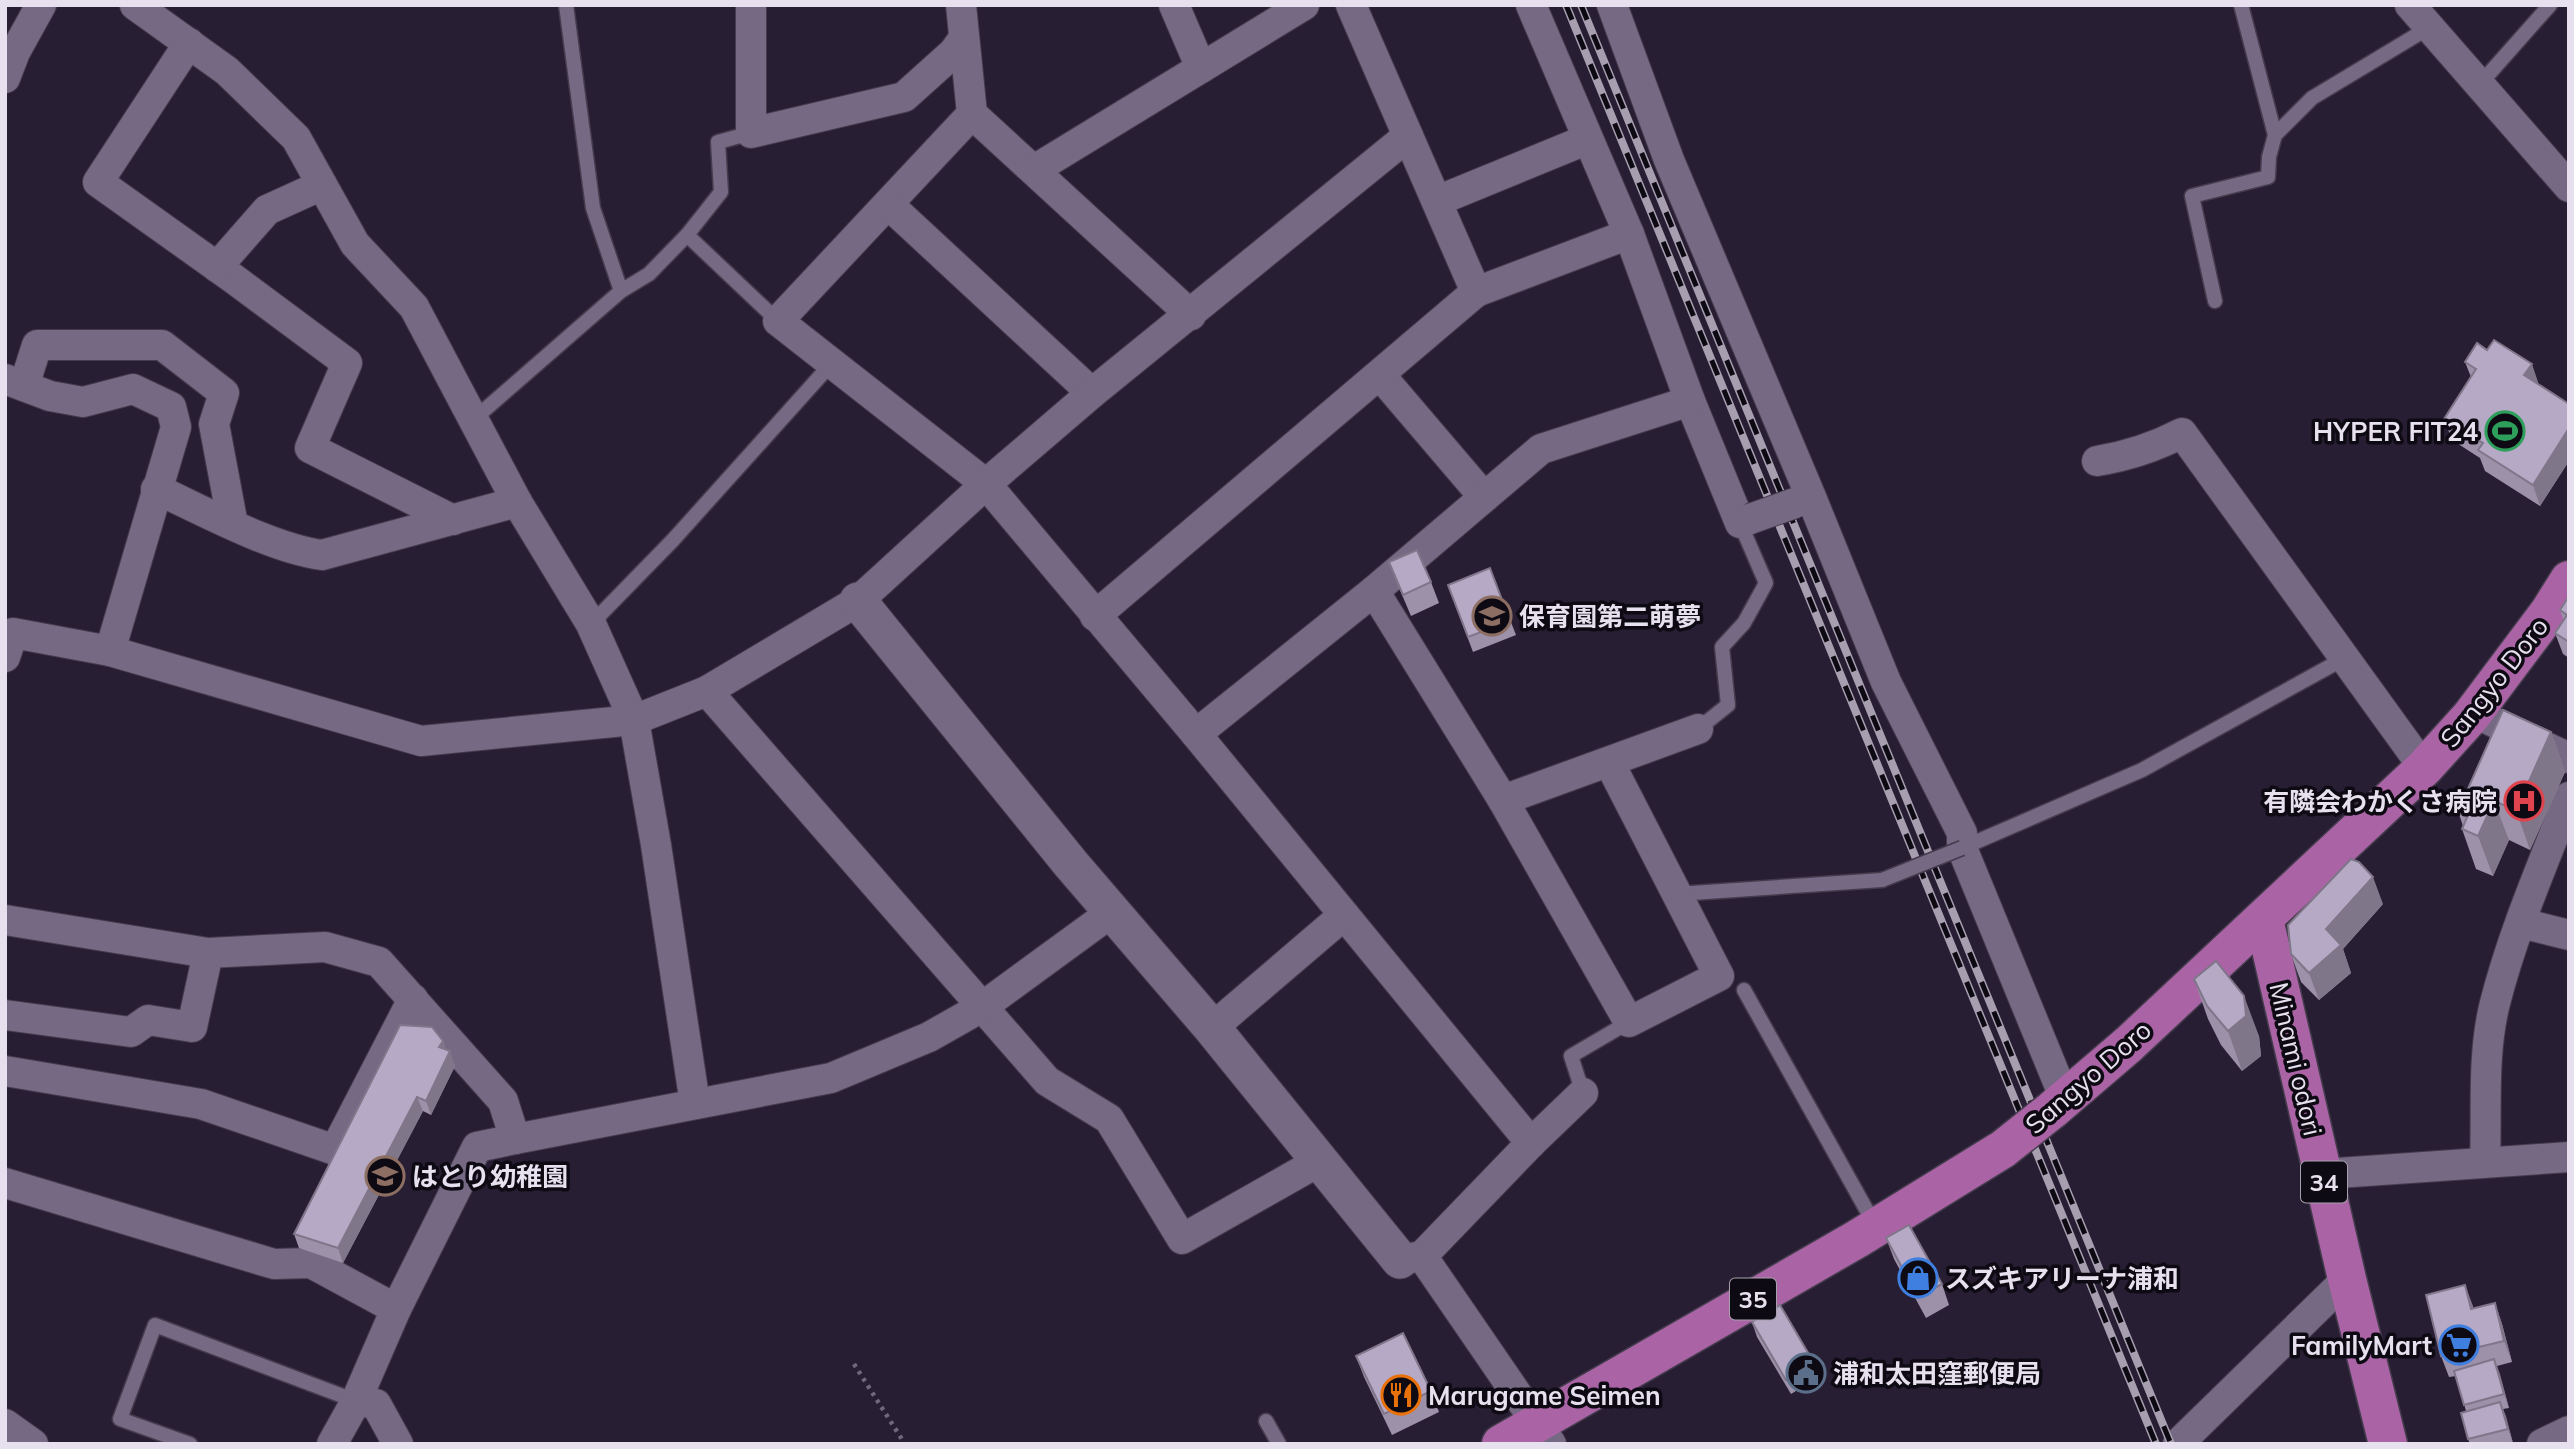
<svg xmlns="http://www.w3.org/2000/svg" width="2574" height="1449" viewBox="0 0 2574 1449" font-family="Mulish,'Noto Sans JP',sans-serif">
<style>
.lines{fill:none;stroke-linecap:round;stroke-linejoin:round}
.service-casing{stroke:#443b4d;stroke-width:17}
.minor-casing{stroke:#443b4d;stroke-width:32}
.tertiary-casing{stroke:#443b4d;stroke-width:39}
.primary-casing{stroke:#443b4d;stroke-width:41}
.path{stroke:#71697b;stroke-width:4.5;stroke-dasharray:3.5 5;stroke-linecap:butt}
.service{stroke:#756983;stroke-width:14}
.minor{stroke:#756983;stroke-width:30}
.tertiary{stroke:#756983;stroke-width:37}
.primary{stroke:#aa64a5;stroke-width:38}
.rail-casing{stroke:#a79fb0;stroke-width:8}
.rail{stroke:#0e0a13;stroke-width:5;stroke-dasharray:16;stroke-linecap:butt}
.service-bridge-casing{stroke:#443b4d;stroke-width:17;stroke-linecap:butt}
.minor-bridge-casing{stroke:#443b4d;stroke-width:32;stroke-linecap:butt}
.primary-bridge-casing{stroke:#443b4d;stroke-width:41;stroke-linecap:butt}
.service-bridge{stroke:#756983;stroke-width:14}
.minor-bridge{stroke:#756983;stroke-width:30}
.primary-bridge{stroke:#aa64a5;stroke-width:38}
.wall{fill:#9c91a9}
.shaded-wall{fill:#7f768a}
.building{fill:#b5a9c5;stroke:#7f768a;stroke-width:2}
.labels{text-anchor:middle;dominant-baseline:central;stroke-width:7;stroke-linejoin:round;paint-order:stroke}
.shield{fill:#0e0a13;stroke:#a6a0ad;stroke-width:2}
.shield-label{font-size:24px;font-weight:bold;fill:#e7e0ef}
.poi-label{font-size:26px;font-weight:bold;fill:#e7e0ef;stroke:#0e0a13;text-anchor:start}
.street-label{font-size:26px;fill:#e7e0ef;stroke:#0e0a13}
</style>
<rect width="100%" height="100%" fill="#281e33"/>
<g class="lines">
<g class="service-casing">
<g id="service">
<path d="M 566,5 L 593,208 L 621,291"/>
<path d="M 2480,84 L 2550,5"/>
<path d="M 2275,135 L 2312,98 L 2430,27"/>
<path d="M 687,235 L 778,321"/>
<path d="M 2215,301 L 2192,196 L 2268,177 L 2269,157 L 2275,135 L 2241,5"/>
<path d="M 473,420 L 621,291 L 649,274 L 687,235 L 721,192 L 718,142 L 751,133"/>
<path d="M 591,624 L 673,540 L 832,363"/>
<path d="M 1698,729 L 1728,705 L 1722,647 L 1744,623 L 1766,583 L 1740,523"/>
<path d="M 1962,848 L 2142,770 L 2345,658"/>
<path d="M 1677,894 L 1882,880"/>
<path d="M 1744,990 L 1876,1227"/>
<path d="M 1583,1093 L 1571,1056 L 1629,1022"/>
<path d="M 1266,1421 L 1279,1444"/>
<path d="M 190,1444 L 120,1419 L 155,1325 L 356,1401"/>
</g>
</g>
<g class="minor-casing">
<g id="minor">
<path d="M 135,5 L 227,71 L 296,138 L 355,244 L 414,307 L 517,502 L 591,624 L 634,720 L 656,845 L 695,1104"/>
<path d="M 751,5 L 751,133 L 904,97 L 953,53 L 964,38"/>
<path d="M 961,5 L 972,114 L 778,321 L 986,484 L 1196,734 L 1531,1143"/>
<path d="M 1174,5 L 1201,68"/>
<path d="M 1531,5 L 1629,234 L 1690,401 L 1740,523 L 1750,519"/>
<path d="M 1612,5 L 1669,160 L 1811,497 L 1886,682 L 1962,833 L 1962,848 L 2065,1099"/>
<path d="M 2410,5 L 2569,187"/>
<path d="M 189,43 L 98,182 L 234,279 L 347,363 L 310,448 L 453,520"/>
<path d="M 5,78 L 15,52 L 41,5"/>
<path d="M 972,114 L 1191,315"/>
<path d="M 1034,170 L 1304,5"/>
<path d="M 1437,201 L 1588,139"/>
<path d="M 888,204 L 1092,393"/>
<path d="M 217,267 L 267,210 L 322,185"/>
<path d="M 1476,292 L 1629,234"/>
<path d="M 1380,375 L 1484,497"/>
<path d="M 5,379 L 50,396 L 83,402 L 133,389 L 171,407 L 176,427 L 110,651"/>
<path d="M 24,386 L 37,345 L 162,345 L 224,393 L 214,424 L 233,525"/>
<path d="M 2097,461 C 2128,456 2153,448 2182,433 L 2424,768"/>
<path d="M 156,489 C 204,511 271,548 322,555 L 517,502"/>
<path d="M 1374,591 L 1503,800 L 1629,1022 L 1719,976 L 1609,762"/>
<path d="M 1095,616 L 1476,292 L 1351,5"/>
<path d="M 5,657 L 13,633 L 110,651 L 421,741 L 634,720 L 707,691 L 858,601 L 986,484 L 1092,393 L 1408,136"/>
<path d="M 707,691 L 1047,1081 L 1109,1119 L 1182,1239 L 1318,1162"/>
<path d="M 2473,712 L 2569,758"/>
<path d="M 1196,734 L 1374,591 L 1541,449 L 1690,401"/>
<path d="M 1503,800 L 1698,729"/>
<path d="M 5,920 L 208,953 L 325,947 L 379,962 L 503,1101 L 515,1139 L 477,1147 L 396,1309 L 356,1401 L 332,1444"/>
<path d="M 2521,923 L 2569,935"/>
<path d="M 5,1015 L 131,1032 L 148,1020 L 192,1027 L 208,953"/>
<path d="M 1212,1028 L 1344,915"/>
<path d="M 5,1071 L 201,1104 L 335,1150 L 413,999"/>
<path d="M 515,1139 L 831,1078 L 929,1037 L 982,1007 L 1112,912"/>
<path d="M 2485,1162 C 2487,1110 2482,1054 2495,1003 C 2513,932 2543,864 2569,797"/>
<path d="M 2323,1174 L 2569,1157"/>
<path d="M 5,1183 L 274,1264 L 311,1263 L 396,1309"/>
<path d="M 1422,1256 L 1531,1143 L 1583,1093"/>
<path d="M 1400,1260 L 1422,1256 L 1551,1444"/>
<path d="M 356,1401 L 376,1404 L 398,1444"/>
<path d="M 5,1424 L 33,1444"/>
<path d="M 2178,1444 L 2347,1279"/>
<path d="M 2542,1444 L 2569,1431"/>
</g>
</g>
<g class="tertiary-casing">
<path id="tertiary" d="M 858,601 L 1071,864 L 1212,1028 L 1400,1260"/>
</g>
<g class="primary-casing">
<g id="primary">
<path d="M 2264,919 L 2347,1279 L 2388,1444"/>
<path d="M 2052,1110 L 2129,1044 L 2424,768 L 2471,716 L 2549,612 L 2569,580"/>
<path d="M 1501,1444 L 1857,1239 L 2003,1149"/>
</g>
</g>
<path class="path" d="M 854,1364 L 905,1444"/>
<use href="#service" class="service"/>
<use href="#minor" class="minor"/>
<use href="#tertiary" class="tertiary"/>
<use href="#primary" class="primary"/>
<g class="rail-casing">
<g id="rail">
<path d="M 1566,5 L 2156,1444"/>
<path d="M 1581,5 L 2171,1444"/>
</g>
</g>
<use href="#rail" class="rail"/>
<g class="service-bridge-casing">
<path id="service-bridge" d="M 1882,880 L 1962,848"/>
</g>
<g class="minor-bridge-casing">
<path id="minor-bridge" d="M 1750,519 L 1795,503"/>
</g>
<g class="primary-bridge-casing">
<path id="primary-bridge" d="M 2003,1149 L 2052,1110"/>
</g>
<use href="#service-bridge" class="service-bridge"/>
<use href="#minor-bridge" class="minor-bridge"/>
<use href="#primary-bridge" class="primary-bridge"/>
</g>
<g class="wall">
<path d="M 2465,362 L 2539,385 L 2569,404 L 2569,461 L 2540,506 L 2485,471 L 2480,458 L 2452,440 L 2444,419 L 2471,377 Z"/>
<path d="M 1389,562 L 1431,582 L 1439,603 L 1411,616 L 1397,583 Z"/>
<path d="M 1490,568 L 1516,635 L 1473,652 L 1448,585 Z"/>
<path d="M 2569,596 L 2569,658 L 2563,654 L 2555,633 L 2564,621 L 2560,610 Z"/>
<path d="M 2551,732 L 2565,772 L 2530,850 L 2509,840 L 2493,876 L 2476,869 L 2462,829 L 2463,826 L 2458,811 Z"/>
<path d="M 2383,904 L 2343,949 L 2351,973 L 2319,1000 L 2301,982 L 2291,954 Z"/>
<path d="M 2194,979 L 2259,1036 L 2261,1056 L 2242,1071 L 2221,1045 L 2208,1019 Z"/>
<path d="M 443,1041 L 446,1050 L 455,1066 L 431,1115 L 423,1111 L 343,1263 L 299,1248 L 294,1234 Z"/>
<path d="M 1886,1238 L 1942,1284 L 1949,1305 L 1926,1318 L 1894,1259 Z"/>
<path d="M 2495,1303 L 2502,1324 L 2512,1362 L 2497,1366 L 2509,1408 L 2503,1409 L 2513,1443 L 2509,1444 L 2470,1444 L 2468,1439 L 2466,1411 L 2456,1376 L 2449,1377 L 2441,1356 Z"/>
<path d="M 1752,1322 L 1814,1363 L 1819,1377 L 1791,1394 L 1757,1337 Z"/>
<path d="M 1356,1356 L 1431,1391 L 1439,1412 L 1392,1435 L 1364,1377 Z"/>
</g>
<g class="shaded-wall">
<path d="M 2532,364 L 2539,385 L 2524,375 Z"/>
<path d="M 2569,428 L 2569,461 L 2540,506 L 2533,485 Z"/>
<path d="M 2551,732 L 2565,772 L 2530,850 L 2516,810 Z"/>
<path d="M 2494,801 L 2509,840 L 2493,876 L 2478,836 Z"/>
<path d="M 2373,877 L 2383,904 L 2343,949 L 2351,973 L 2319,1000 L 2309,973 L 2326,929 Z"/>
<path d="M 2244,996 L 2259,1036 L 2261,1056 L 2242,1071 L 2228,1031 Z"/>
<path d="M 443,1041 L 448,1055 L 439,1047 Z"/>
<path d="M 450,1051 L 455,1066 L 431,1115 L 426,1101 Z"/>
<path d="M 417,1097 L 423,1111 L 343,1263 L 338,1248 Z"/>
<path d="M 2465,1285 L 2473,1306 L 2478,1330 L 2471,1309 Z"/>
<path d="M 2495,1303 L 2502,1324 L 2512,1362 L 2504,1341 Z"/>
<path d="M 2494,1359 L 2500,1374 L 2509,1408 L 2504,1394 Z"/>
<path d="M 2500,1402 L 2506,1416 L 2513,1443 L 2508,1429 Z"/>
</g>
<g class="building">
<path d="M 2494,340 L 2532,364 L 2524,375 L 2569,404 L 2569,428 L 2533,485 L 2478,450 L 2483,443 L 2444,419 L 2476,369 L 2465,362 L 2477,343 L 2487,350 Z"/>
<path d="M 1417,550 L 1431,582 L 1403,595 L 1389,562 Z"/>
<path d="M 1490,568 L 1510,621 L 1468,637 L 1448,585 Z"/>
<path d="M 2569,596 L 2569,642 L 2555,633 L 2567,615 L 2560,610 Z"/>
<path d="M 2503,710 L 2551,732 L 2516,810 L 2494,801 L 2478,836 L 2462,829 L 2468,815 L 2458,811 Z"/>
<path d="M 2351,859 L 2359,862 L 2373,877 L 2326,929 L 2341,945 L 2309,973 L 2291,954 L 2288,925 Z"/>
<path d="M 2216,961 L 2244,996 L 2246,1016 L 2228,1031 L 2207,1006 L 2194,979 Z"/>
<path d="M 400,1025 L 432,1027 L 443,1041 L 439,1047 L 450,1051 L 426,1101 L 417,1097 L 338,1248 L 294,1234 Z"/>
<path d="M 1909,1225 L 1942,1284 L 1918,1297 L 1886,1238 Z"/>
<path d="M 2465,1285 L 2471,1309 L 2495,1303 L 2504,1341 L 2441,1356 L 2426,1295 Z"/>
<path d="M 1780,1305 L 1814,1363 L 1786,1380 L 1752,1322 Z"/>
<path d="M 1403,1333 L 1431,1391 L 1384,1414 L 1356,1356 Z"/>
<path d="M 2494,1359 L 2504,1394 L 2464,1405 L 2454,1371 Z"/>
<path d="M 2500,1402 L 2508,1429 L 2468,1439 L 2461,1413 Z"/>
</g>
<defs>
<g id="stadium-ring" transform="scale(2.0125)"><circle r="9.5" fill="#0e0a13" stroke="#2e9e5b" stroke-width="1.5"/><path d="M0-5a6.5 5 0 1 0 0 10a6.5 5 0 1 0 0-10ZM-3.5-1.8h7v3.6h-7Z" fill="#2e9e5b"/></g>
<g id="school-ring" transform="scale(2.0125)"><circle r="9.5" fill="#0e0a13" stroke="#8d6e63" stroke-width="1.5"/><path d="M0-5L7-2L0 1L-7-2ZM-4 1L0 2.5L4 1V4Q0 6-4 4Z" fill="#8d6e63"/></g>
<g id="hospital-ring" transform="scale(2.0125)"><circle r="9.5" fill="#0e0a13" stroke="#e0444e" stroke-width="1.5"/><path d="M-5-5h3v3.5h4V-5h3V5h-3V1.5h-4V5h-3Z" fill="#e0444e"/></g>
<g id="shop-ring" transform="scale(2.0125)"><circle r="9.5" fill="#0e0a13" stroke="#3f7fe0" stroke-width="1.5"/><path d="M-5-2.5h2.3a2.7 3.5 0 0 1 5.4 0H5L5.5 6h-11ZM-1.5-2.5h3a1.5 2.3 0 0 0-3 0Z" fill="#3f7fe0"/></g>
<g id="supermarket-ring" transform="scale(2.0125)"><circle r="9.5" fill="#0e0a13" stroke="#3f7fe0" stroke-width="1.5"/><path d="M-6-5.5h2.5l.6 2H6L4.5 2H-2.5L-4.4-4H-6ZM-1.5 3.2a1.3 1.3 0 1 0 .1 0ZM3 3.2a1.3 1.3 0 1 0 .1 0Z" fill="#3f7fe0"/></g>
<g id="civic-ring" transform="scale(2.0125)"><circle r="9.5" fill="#0e0a13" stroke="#5c6f8a" stroke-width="1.5"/><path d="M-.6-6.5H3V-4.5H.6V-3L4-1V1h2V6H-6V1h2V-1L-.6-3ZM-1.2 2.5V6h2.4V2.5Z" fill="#5c6f8a"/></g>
<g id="restaurant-ring" transform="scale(2.0125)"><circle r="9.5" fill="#0e0a13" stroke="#e8710a" stroke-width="1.5"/><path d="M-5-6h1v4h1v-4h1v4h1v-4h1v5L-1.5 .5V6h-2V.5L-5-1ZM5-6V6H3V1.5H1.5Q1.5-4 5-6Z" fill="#e8710a"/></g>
</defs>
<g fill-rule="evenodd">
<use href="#stadium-ring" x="2505" y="431"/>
<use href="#school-ring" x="1492" y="616"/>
<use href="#hospital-ring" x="2524" y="801"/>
<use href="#school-ring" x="385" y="1176"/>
<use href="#shop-ring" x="1918" y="1278"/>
<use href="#supermarket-ring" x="2459" y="1345"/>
<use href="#civic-ring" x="1806" y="1373"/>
<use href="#restaurant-ring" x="1401" y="1395"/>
</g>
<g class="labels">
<g class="shield">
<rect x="2301" y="1161.5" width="46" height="41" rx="5"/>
<rect x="1730" y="1278.5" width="46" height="41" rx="5"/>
</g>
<g class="shield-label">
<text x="2324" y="1182">34</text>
<text x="1753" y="1299">35</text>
</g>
<g class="poi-label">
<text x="2478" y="431" text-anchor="end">HYPER FIT24</text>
<text x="1519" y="616">保育園第二萌夢</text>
<text x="2497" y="801" text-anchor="end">有隣会わかくさ病院</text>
<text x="412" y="1176">はとり幼稚園</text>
<text x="1945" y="1278">スズキアリーナ浦和</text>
<text x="2432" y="1345" text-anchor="end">FamilyMart</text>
<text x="1833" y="1373">浦和太田窪郵便局</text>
<text x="1428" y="1395">Marugame Seimen</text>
</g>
<g class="street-label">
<text transform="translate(2494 682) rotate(-52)">Sangyo Doro</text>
<text transform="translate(2296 1059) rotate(77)">Minami odori</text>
<text transform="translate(2088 1077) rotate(-41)">Sangyo Doro</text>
</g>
</g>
<rect width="2574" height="1449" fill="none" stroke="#e7e0ef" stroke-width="14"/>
</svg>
